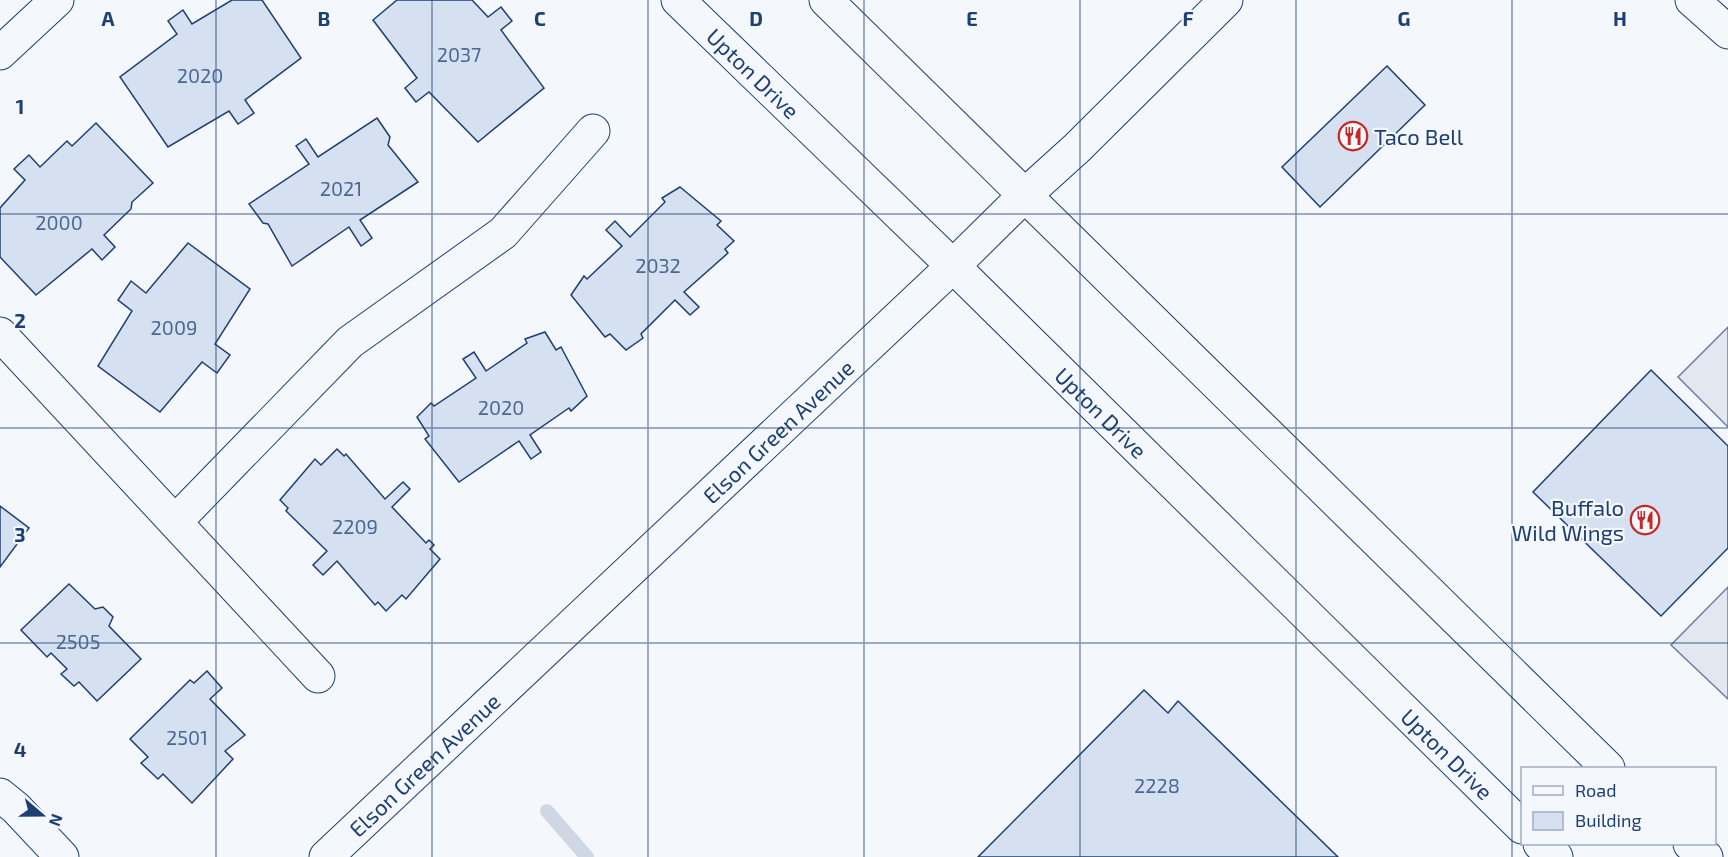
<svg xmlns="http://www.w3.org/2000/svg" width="1728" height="857" viewBox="0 0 1728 857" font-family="'Exo 2',sans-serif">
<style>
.parking{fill:#e3e8f0;stroke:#687fa3;stroke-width:1.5}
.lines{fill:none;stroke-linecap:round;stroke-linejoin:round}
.stream{stroke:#cfd7e4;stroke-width:14}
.building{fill:#d5e0f0;stroke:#1d3f73;stroke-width:1.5}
.minor-casing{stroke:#1d3f73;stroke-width:35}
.major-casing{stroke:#1d3f73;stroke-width:35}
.minor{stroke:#f4f7fb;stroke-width:33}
.major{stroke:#f4f7fb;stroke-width:33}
.grid{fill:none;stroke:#1d3f73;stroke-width:1.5;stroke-opacity:0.55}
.labels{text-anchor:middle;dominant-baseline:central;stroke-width:4.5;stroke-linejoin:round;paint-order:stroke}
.number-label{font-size:20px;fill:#4b6792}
.street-label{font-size:22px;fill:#1d3f73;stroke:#f4f7fb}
.poi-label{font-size:22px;fill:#1d3f73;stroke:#f4f7fb;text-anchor:start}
.grid-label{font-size:20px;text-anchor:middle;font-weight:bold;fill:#1d3f73;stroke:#f4f7fb;stroke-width:4.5;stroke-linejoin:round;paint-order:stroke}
</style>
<rect width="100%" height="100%" fill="#f4f7fb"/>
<g class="parking">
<path d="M 1728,327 L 1728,427 L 1678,377 Z"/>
<path d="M 1728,587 L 1728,699 L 1671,645 Z"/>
</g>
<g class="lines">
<path class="stream" d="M 547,811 L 587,857"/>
</g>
<g class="building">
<path d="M 232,0 L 262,0 L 301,58 L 245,100 L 254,113 L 238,124 L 229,111 L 168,147 L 120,77 L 177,34 L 168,21 L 183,10 L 192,24 Z"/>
<path d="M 397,0 L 472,0 L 488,17 L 501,7 L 512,21 L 501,30 L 544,88 L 478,142 L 429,92 L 416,102 L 405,88 L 417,78 L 373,20 Z"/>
<path d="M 1387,66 L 1425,105 L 1320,207 L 1282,167 Z"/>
<path d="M 377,118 L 390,137 L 388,145 L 418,182 L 360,220 L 372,238 L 361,246 L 349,227 L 292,266 L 268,224 L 263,223 L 249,204 L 309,164 L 296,146 L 306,139 L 318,157 Z"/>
<path d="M 96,123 L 153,183 L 132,202 L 131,209 L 104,235 L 115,247 L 102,260 L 92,249 L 36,295 L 0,257 L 0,208 L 25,180 L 14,169 L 29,155 L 40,167 L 67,141 L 72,146 Z"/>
<path d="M 680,187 L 721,221 L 717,225 L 734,241 L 725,249 L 728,253 L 684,292 L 699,307 L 690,315 L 675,300 L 641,334 L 643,338 L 626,350 L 610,334 L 605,337 L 571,295 L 584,276 L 587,279 L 622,246 L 606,230 L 615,221 L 630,237 L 665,202 L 662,198 Z"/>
<path d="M 188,243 L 250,289 L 215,344 L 230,355 L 217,373 L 202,362 L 160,412 L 98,366 L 132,311 L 118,300 L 131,281 L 146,293 Z"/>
<path d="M 545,332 L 556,350 L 561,347 L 587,396 L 571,411 L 569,408 L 530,435 L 541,452 L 531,459 L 519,441 L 459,482 L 425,439 L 429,436 L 417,417 L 431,403 L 434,406 L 476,378 L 463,359 L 474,352 L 486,371 L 527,343 L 525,339 Z"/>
<path d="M 1651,370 L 1728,446 L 1728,548 L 1661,616 L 1533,492 Z"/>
<path d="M 337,449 L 344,456 L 346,454 L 385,499 L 403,482 L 410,489 L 392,507 L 426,543 L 429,540 L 434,545 L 430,549 L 440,559 L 406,599 L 402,595 L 386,611 L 378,602 L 375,605 L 337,561 L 323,575 L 313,565 L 327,551 L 286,511 L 288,508 L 280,500 L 315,459 L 321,465 Z"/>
<path d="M 0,506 L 29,528 L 0,567 Z"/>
<path d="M 69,584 L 95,609 L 103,607 L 113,617 L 109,626 L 141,659 L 97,701 L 79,682 L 74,686 L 61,674 L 67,669 L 51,653 L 47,657 L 21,630 Z"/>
<path d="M 207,671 L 222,688 L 210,699 L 245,735 L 225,751 L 233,759 L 192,803 L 163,774 L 158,779 L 141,763 L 148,757 L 130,739 L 190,680 L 194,683 Z"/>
<path d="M 1144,690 L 1168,713 L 1178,701 L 1338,857 L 978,857 Z"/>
</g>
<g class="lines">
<g class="minor-casing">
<g id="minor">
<path d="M 1692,0 L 1728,32"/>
<path d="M 0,53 L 57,0"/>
<path d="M 0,334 L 318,676"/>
<path d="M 175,522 L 350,342 L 503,233 L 593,131"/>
<path d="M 0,795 L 16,808 L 62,857"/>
<path id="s1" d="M 326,857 L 953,266 L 1025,195 L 1077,148 L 1226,0"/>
</g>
</g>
<g class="major-casing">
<g id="major">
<path id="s2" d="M 678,0 L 953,266 L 1522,827"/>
<path d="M 826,0 L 1608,768"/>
<path d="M 1540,844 L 1556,857"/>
<path d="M 1690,844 L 1706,857"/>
</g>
</g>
<use href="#minor" class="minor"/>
<use href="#major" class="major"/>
</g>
<path class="grid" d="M 216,0 L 216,857M 432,0 L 432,857M 648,0 L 648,857M 864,0 L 864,857M 1080,0 L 1080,857M 1296,0 L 1296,857M 1512,0 L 1512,857M 0,214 L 1728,214M 0,428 L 1728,428M 0,643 L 1728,643"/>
<defs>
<g id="restaurant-ring" transform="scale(1.5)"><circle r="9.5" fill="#f4f7fb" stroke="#c62828" stroke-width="1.5"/><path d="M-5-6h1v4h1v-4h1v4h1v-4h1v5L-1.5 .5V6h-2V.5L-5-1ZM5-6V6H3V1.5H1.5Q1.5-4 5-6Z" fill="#c62828"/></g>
</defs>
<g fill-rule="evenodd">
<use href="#restaurant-ring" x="1353" y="136"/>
<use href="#restaurant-ring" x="1645" y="520"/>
</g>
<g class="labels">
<g class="number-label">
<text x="459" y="54">2037</text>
<text x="200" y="75">2020</text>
<text x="341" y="188">2021</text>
<text x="59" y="222">2000</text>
<text x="658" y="265">2032</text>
<text x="174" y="327">2009</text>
<text x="501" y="407">2020</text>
<text x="355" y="526">2209</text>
<text x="78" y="641">2505</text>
<text x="187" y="737">2501</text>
<text x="1157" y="785">2228</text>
</g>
<g class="street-label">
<text stroke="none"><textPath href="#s2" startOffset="105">Upton Drive</textPath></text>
<text stroke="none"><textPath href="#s2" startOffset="591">Upton Drive</textPath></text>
<text stroke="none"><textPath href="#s1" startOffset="621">Elson Green Avenue</textPath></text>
<text stroke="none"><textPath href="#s2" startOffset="1077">Upton Drive</textPath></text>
<text stroke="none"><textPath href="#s1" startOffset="135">Elson Green Avenue</textPath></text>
</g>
<g class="poi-label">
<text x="1374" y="136">Taco Bell</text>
<text x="1624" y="507" text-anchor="end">Buffalo<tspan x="1624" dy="25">Wild Wings</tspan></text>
</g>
</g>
<g class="grid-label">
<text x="108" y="26">A</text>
<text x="324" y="26">B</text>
<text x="540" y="26">C</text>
<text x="756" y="26">D</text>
<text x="972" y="26">E</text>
<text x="1188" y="26">F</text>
<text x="1404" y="26">G</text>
<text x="1620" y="26">H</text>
<text x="20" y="114">1</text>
<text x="20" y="328">2</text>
<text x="20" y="542">3</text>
<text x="20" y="757">4</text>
</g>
<rect x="1521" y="767" width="195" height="78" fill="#f4f7fb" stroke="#9eadc5" stroke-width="1.5"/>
<rect x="1533" y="786" width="30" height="9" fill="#f4f7fb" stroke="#9eadc5" stroke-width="1.5"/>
<text x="1575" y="797" font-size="18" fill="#1d3f73">Road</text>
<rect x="1533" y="812" width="30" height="18" fill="#d5e0f0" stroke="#9eadc5" stroke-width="1.5"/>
<text x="1575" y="827" font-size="18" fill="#1d3f73">Building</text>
<g transform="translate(42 815) rotate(110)" stroke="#f4f7fb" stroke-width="4.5" paint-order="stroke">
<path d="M0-4.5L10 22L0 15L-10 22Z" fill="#1d3f73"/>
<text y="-9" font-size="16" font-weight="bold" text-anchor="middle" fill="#1d3f73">N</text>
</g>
</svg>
